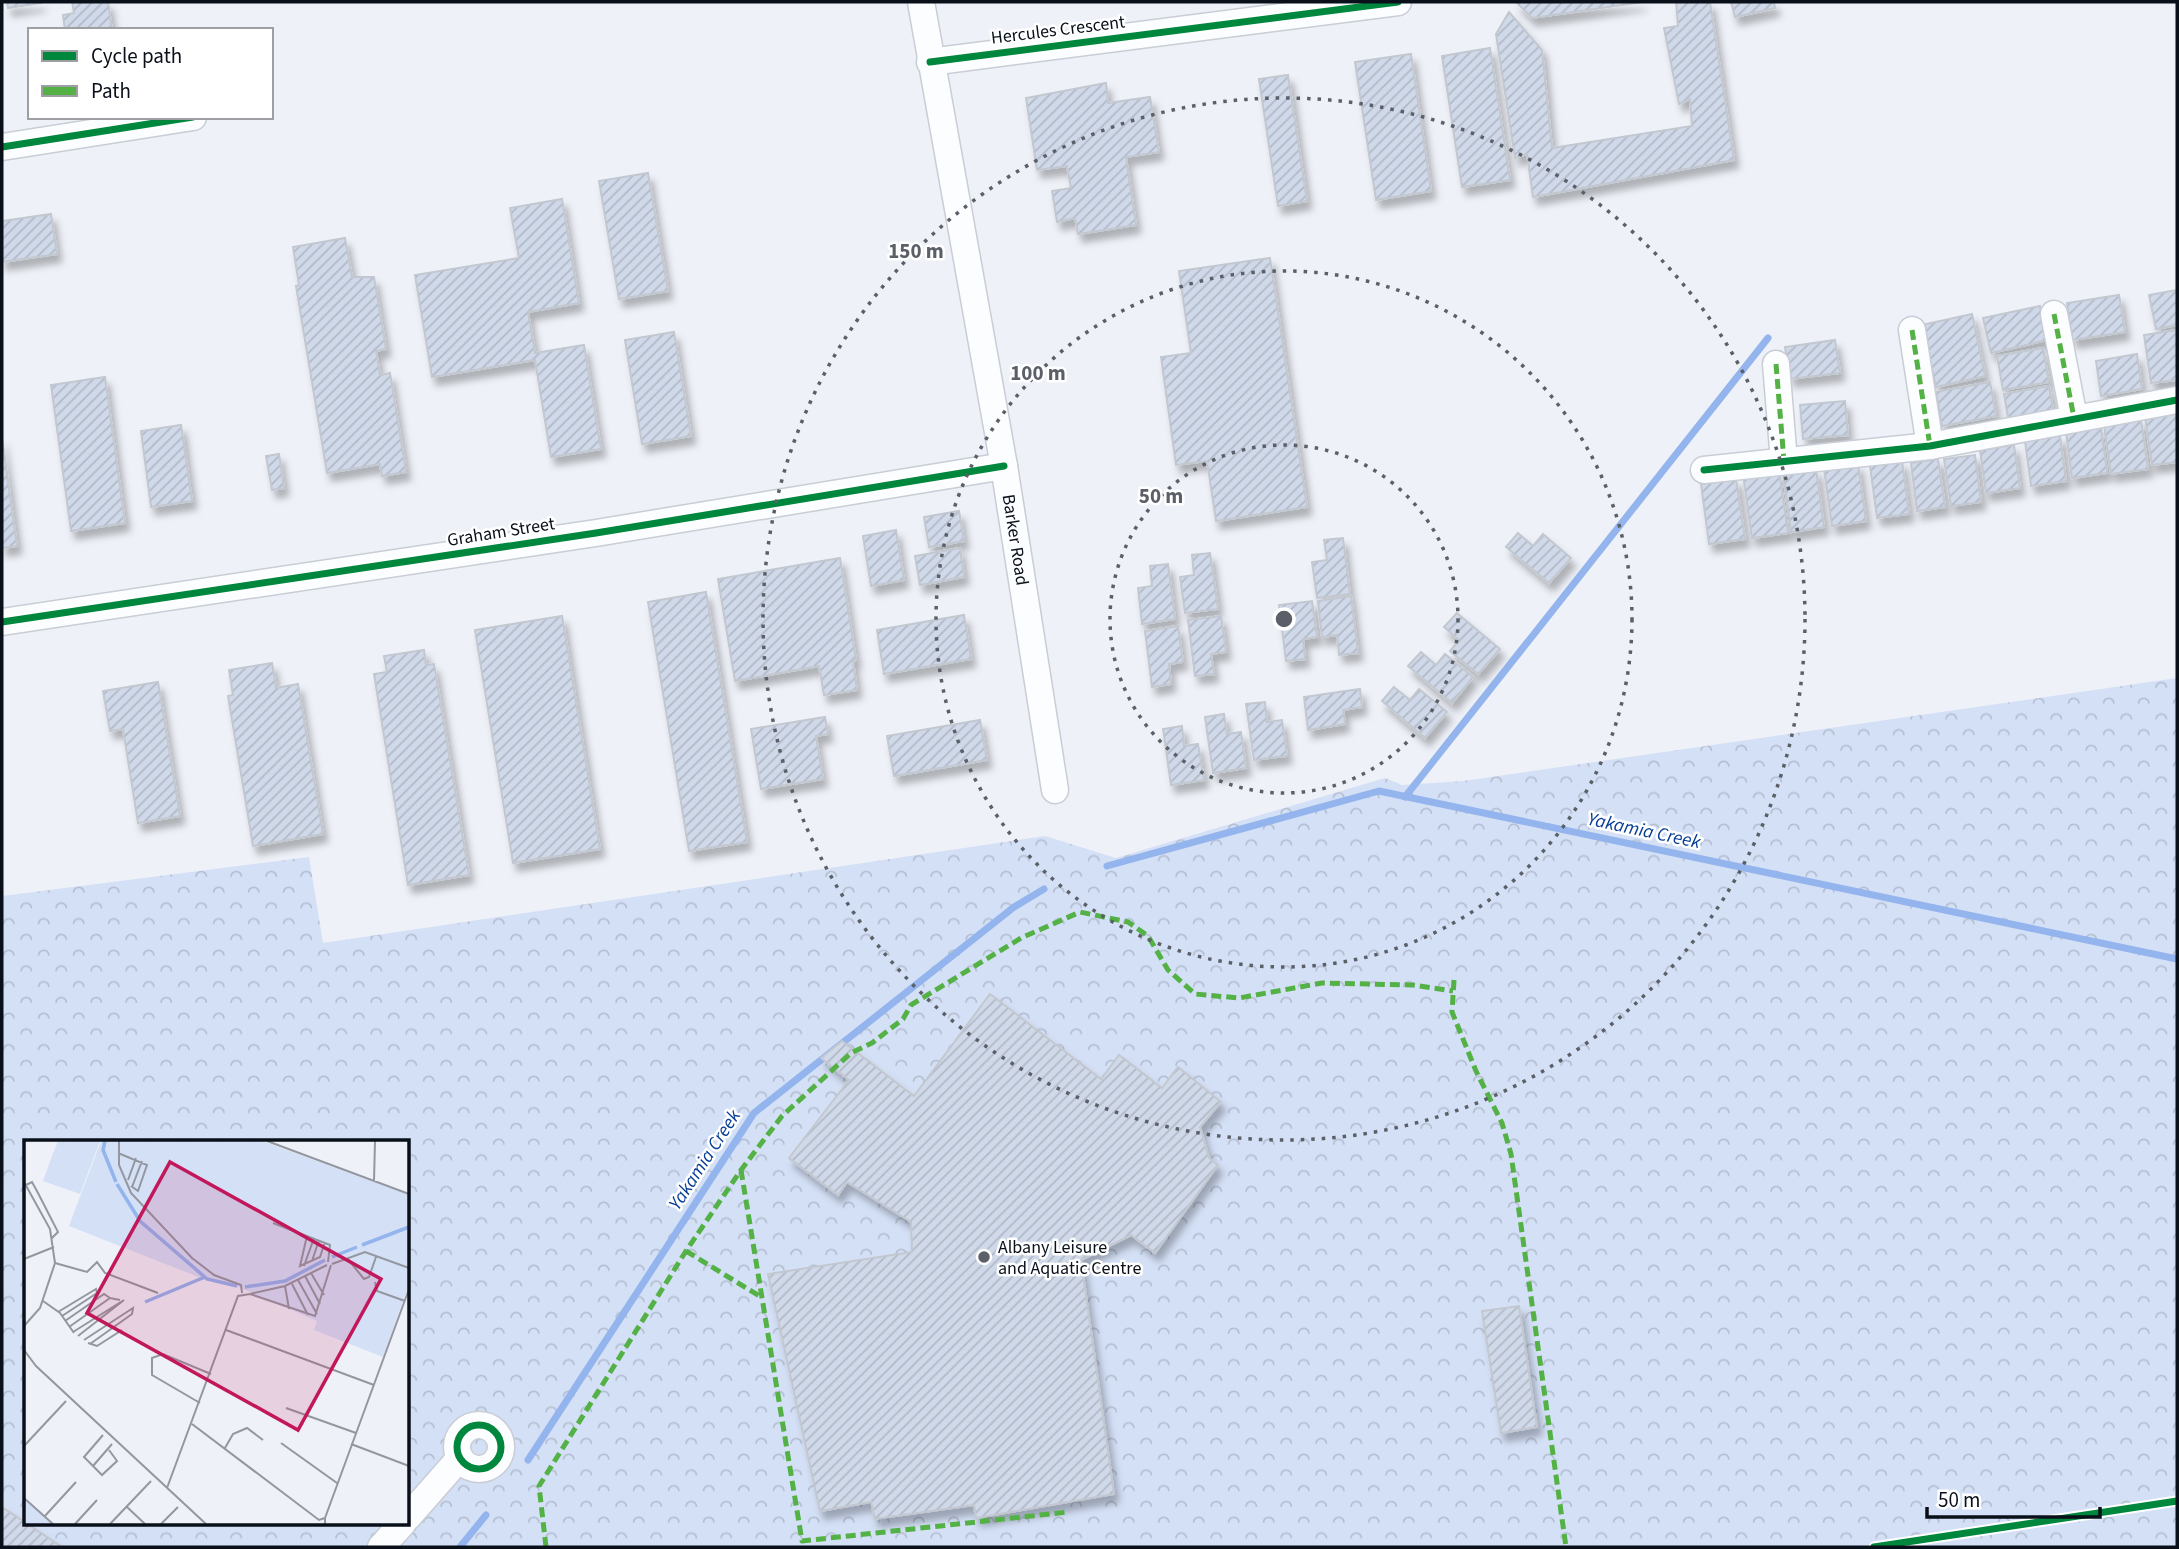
<svg xmlns="http://www.w3.org/2000/svg" width="2179" height="1549" viewBox="0 0 2179 1549" font-family="'Source Sans 3',sans-serif">
<style>
.park{fill:url(#park-crowns);fill-rule:evenodd}
.lines{fill:none;stroke-linecap:round;stroke-linejoin:round}
.stream{stroke:#93b4ed;stroke-width:7}
.building{fill:url(#building-hatch);stroke:#c3c8d0;stroke-width:2;filter:url(#shadow)}
.minor-casing{stroke:#c8cdd6;stroke-width:29}
.minor{stroke:#fcfdfe;stroke-width:26}
.quiet{stroke:#54b145;stroke-width:5;stroke-dasharray:10 5;stroke-linecap:butt}
.cycleway-casing{stroke:#fff;stroke-width:11}
.cycleway{stroke:#00873e;stroke-width:7}
.ring{fill:none;stroke:#5a5f68;stroke-width:3.5;stroke-dasharray:3.5 7}
.poi-dot{fill:#5a5f68;stroke:#fff;stroke-width:2.5}
.labels{text-anchor:middle;dominant-baseline:central;stroke-width:5;stroke-linejoin:round;paint-order:stroke}
.street-label{font-size:18px;fill:#0a101a;stroke:#fff}
.poi-label{font-size:18px;fill:#0a101a;stroke:#fff;text-anchor:start}
.water-label{font-size:19px;font-style:italic;fill:#063d96;stroke:#fff}
.inset-river{fill:none;stroke:#93b4ed;stroke-width:3.5}
.inset-road{fill:none;stroke:#93979f;stroke-width:2}
.view{fill:#c2185b;fill-opacity:0.15;stroke:#c2185b;stroke-width:3.5}
.inset-edge{fill:none;stroke:#0a101a;stroke-width:3.5}
.centre{fill:#5a5f68;stroke:#fff;stroke-width:3.5}
.ring-label{font-size:21px;text-anchor:middle;font-weight:bold;fill:#5a5f68;stroke:#fff;stroke-width:5;stroke-linejoin:round;paint-order:stroke}
</style>
<defs>
<pattern id="park-crowns" width="20" height="18" patternUnits="userSpaceOnUse" patternTransform="scale(1.75)"><rect width="20" height="18" fill="#d4e0f6"/><path d="M2 6a3 3 0 1 1 6 0M12 15a3 3 0 1 1 6 0" fill="none" stroke="#b5bfd2"/></pattern>
<pattern id="building-hatch" width="6" height="6" patternUnits="userSpaceOnUse" patternTransform="scale(1.75)"><rect width="6" height="6" fill="#d0d9e9"/><path d="M-1 1l2-2M0 6l6-6M5 7l2-2" fill="none" stroke="#b1b9c7"/></pattern>
<filter id="shadow"><feDropShadow dx="4.5" dy="8" stdDeviation="3.5" flood-color="#0004"/></filter>
</defs>
<rect width="100%" height="100%" fill="#eef1f8"/>
<path class="park" d="M 2177,678 L 2177,1547 L 2,1547 L 2,896 L 309,857 L 323,943 L 1045,836 L 1116,858 L 1385,778 L 1402,785 L 1463,781 ZM 26,1141 L 408,1141 L 408,1523 L 26,1523 Z"/>
<g class="lines">
<g class="stream">
<path d="M 1405,797 L 1768,338"/>
<path d="M 1107,866 L 1379,791 L 2177,959"/>
<path d="M 528,1460 L 754,1113 L 1014,907 L 1044,889"/>
<path d="M 460,1547 L 486,1515"/>
</g>
</g>
<g class="building">
<path d="M 7,2 L 41,2 L 41,3 L 8,8 Z"/>
<path d="M 72,2 L 108,2 L 112,30 L 65,30 L 63,15 L 74,13 Z"/>
<path d="M 1516,2 L 1643,2 L 1532,18 Z"/>
<path d="M 1676,2 L 1710,2 L 1734,160 L 1533,197 L 1527,154 L 1515,158 L 1496,34 L 1509,12 L 1542,50 L 1552,148 L 1692,126 L 1690,99 L 1679,104 L 1664,28 L 1678,26 Z"/>
<path d="M 1731,2 L 1774,2 L 1775,8 L 1735,17 Z"/>
<path d="M 1490,48 L 1510,180 L 1462,187 L 1442,56 Z"/>
<path d="M 1411,54 L 1431,191 L 1376,200 L 1355,62 Z"/>
<path d="M 1288,75 L 1307,201 L 1278,206 L 1259,79 Z"/>
<path d="M 1106,83 L 1108,103 L 1150,97 L 1159,152 L 1126,157 L 1136,225 L 1078,234 L 1075,218 L 1057,222 L 1052,191 L 1071,188 L 1067,166 L 1037,170 L 1026,98 Z"/>
<path d="M 648,173 L 668,291 L 619,299 L 599,181 Z"/>
<path d="M 562,199 L 579,303 L 528,312 L 535,353 L 584,345 L 601,449 L 551,457 L 535,360 L 432,377 L 415,275 L 519,258 L 510,208 Z"/>
<path d="M 51,214 L 57,254 L 2,262 L 2,221 Z"/>
<path d="M 345,238 L 352,277 L 374,277 L 386,349 L 376,351 L 380,375 L 390,373 L 406,472 L 382,476 L 380,464 L 327,473 L 296,286 L 299,285 L 293,247 Z"/>
<path d="M 1270,258 L 1307,507 L 1216,521 L 1207,461 L 1176,465 L 1161,357 L 1191,353 L 1179,271 Z"/>
<path d="M 2177,290 L 2177,325 L 2156,329 L 2149,295 Z"/>
<path d="M 2119,295 L 2125,332 L 2072,340 L 2067,303 Z"/>
<path d="M 2040,306 L 2047,340 L 1991,353 L 1983,318 Z"/>
<path d="M 1972,314 L 1985,376 L 1936,387 L 1922,325 Z"/>
<path d="M 2177,330 L 2177,380 L 2151,383 L 2144,335 Z"/>
<path d="M 674,332 L 691,436 L 642,444 L 625,340 Z"/>
<path d="M 1835,340 L 1840,373 L 1790,379 L 1785,347 Z"/>
<path d="M 2043,348 L 2049,382 L 2003,390 L 1997,356 Z"/>
<path d="M 2137,354 L 2142,389 L 2101,396 L 2096,361 Z"/>
<path d="M 105,377 L 125,523 L 71,531 L 51,385 Z"/>
<path d="M 1990,382 L 1996,416 L 1942,426 L 1936,392 Z"/>
<path d="M 2049,386 L 2055,422 L 2010,429 L 2004,394 Z"/>
<path d="M 1845,401 L 1848,435 L 1803,439 L 1800,405 Z"/>
<path d="M 2177,412 L 2177,462 L 2152,465 L 2145,417 Z"/>
<path d="M 2141,420 L 2148,469 L 2111,474 L 2104,425 Z"/>
<path d="M 181,425 L 192,501 L 151,507 L 141,431 Z"/>
<path d="M 2101,427 L 2107,473 L 2072,478 L 2066,432 Z"/>
<path d="M 2060,436 L 2066,481 L 2031,486 L 2025,441 Z"/>
<path d="M 2,438 L 17,546 L 2,548 Z"/>
<path d="M 2014,445 L 2020,488 L 1986,493 L 1980,450 Z"/>
<path d="M 279,454 L 284,488 L 272,490 L 266,456 Z"/>
<path d="M 1975,455 L 1981,502 L 1951,506 L 1944,459 Z"/>
<path d="M 1938,459 L 1945,507 L 1917,511 L 1911,463 Z"/>
<path d="M 1902,461 L 1909,514 L 1877,518 L 1870,466 Z"/>
<path d="M 1858,464 L 1866,521 L 1832,526 L 1824,469 Z"/>
<path d="M 1816,469 L 1824,527 L 1791,532 L 1783,473 Z"/>
<path d="M 1779,471 L 1788,533 L 1752,538 L 1743,475 Z"/>
<path d="M 1736,479 L 1745,539 L 1709,544 L 1701,484 Z"/>
<path d="M 959,511 L 964,541 L 929,547 L 924,517 Z"/>
<path d="M 896,530 L 904,580 L 871,586 L 863,536 Z"/>
<path d="M 1518,533 L 1533,546 L 1543,534 L 1571,558 L 1549,583 L 1506,547 Z"/>
<path d="M 1343,538 L 1350,594 L 1317,598 L 1312,562 L 1327,560 L 1324,540 Z"/>
<path d="M 960,548 L 964,577 L 920,585 L 915,556 Z"/>
<path d="M 1210,553 L 1218,609 L 1185,613 L 1180,577 L 1194,575 L 1192,555 Z"/>
<path d="M 840,558 L 856,660 L 853,661 L 857,690 L 824,695 L 819,666 L 735,681 L 718,579 Z"/>
<path d="M 1168,564 L 1175,619 L 1142,624 L 1138,588 L 1152,586 L 1150,566 Z"/>
<path d="M 706,592 L 747,842 L 689,851 L 648,602 Z"/>
<path d="M 1351,596 L 1358,653 L 1339,655 L 1337,635 L 1322,637 L 1318,601 Z"/>
<path d="M 1312,601 L 1317,637 L 1303,639 L 1305,659 L 1286,661 L 1279,605 Z"/>
<path d="M 1457,613 L 1500,649 L 1478,674 L 1450,651 L 1459,640 L 1444,627 Z"/>
<path d="M 964,615 L 971,659 L 884,674 L 877,630 Z"/>
<path d="M 562,616 L 600,849 L 513,863 L 475,630 Z"/>
<path d="M 1221,616 L 1226,652 L 1211,654 L 1214,674 L 1195,676 L 1188,620 Z"/>
<path d="M 1178,626 L 1183,662 L 1169,664 L 1171,684 L 1152,687 L 1145,631 Z"/>
<path d="M 424,650 L 426,665 L 434,664 L 469,875 L 408,885 L 374,674 L 387,672 L 384,656 Z"/>
<path d="M 1421,652 L 1436,665 L 1445,654 L 1473,677 L 1452,703 L 1408,666 Z"/>
<path d="M 272,663 L 276,688 L 298,684 L 323,834 L 253,846 L 228,696 L 233,695 L 229,670 Z"/>
<path d="M 158,682 L 180,816 L 138,823 L 123,729 L 110,731 L 103,691 Z"/>
<path d="M 1394,687 L 1410,700 L 1419,689 L 1447,712 L 1425,738 L 1382,701 Z"/>
<path d="M 1360,689 L 1362,707 L 1343,710 L 1345,724 L 1308,730 L 1304,697 Z"/>
<path d="M 1265,702 L 1267,722 L 1282,720 L 1287,756 L 1254,760 L 1246,704 Z"/>
<path d="M 1224,714 L 1227,734 L 1241,732 L 1246,768 L 1213,773 L 1205,717 Z"/>
<path d="M 825,717 L 828,734 L 816,736 L 823,779 L 761,789 L 751,729 Z"/>
<path d="M 980,720 L 987,760 L 894,776 L 887,736 Z"/>
<path d="M 1182,726 L 1184,746 L 1198,744 L 1204,780 L 1171,785 L 1163,729 Z"/>
<path d="M 990,994 L 1101,1079 L 1119,1055 L 1162,1088 L 1178,1067 L 1221,1102 L 1200,1127 L 1209,1158 L 1218,1165 L 1155,1253 L 1131,1235 L 1081,1260 L 1114,1494 L 976,1518 L 974,1505 L 875,1519 L 871,1502 L 820,1511 L 768,1274 L 912,1252 L 911,1222 L 847,1182 L 838,1195 L 789,1158 L 849,1080 L 821,1058 L 842,1041 L 914,1096 Z"/>
<path d="M 1519,1306 L 1537,1427 L 1501,1433 L 1482,1311 Z"/>
<path d="M 2,1507 L 62,1547 L 2,1547 Z"/>
</g>
<g class="lines">
<g class="minor-casing">
<g id="minor">
<path id="s1" d="M 921,2 L 1004,466 L 1055,790"/>
<path d="M 930,62 L 1398,2"/>
<path d="M 2,147 L 193,117"/>
<path d="M 2054,314 L 2074,418"/>
<path d="M 1912,330 L 1930,446"/>
<path d="M 1776,364 L 1784,461"/>
<path d="M 1704,470 L 1930,446 L 2177,400"/>
<path d="M 2,622 L 596,533 L 1004,466"/>
<circle cx="479" cy="1447" r="22"/>
<path d="M 408,1517 L 459,1459"/>
<path d="M 381,1547 L 403,1523"/>
</g>
</g>
<use href="#minor" class="minor"/>
<g class="quiet">
<path d="M 2054,314 L 2074,418"/>
<path d="M 1912,330 L 1930,446"/>
<path d="M 1776,364 L 1784,461"/>
<path d="M 1454,980 L 1452,1012 L 1476,1071 L 1502,1123 L 1511,1154 L 1566,1547"/>
<path d="M 741,1170 L 802,1541 L 1068,1512"/>
<path d="M 686,1251 L 761,1297"/>
<path d="M 546,1547 L 539,1486 L 686,1251 L 741,1170 L 782,1116 L 851,1053 L 872,1043 L 903,1019 L 911,1005 L 1021,938 L 1080,912 L 1128,922 L 1148,936 L 1168,970 L 1195,994 L 1239,998 L 1322,983 L 1413,985 L 1453,991"/>
</g>
<g class="cycleway-casing">
<g id="cycleway">
<path d="M 930,62 L 1398,2"/>
<path d="M 2,147 L 193,117"/>
<path d="M 1704,470 L 1930,446 L 2177,400"/>
<path d="M 2,622 L 596,533 L 1004,466"/>
<circle cx="479" cy="1447" r="22"/>
<path d="M 1874,1547 L 2177,1501"/>
</g>
</g>
<use href="#cycleway" class="cycleway"/>
</g>
<g class="ring">
<circle cx="1284" cy="619" r="174"/>
<circle cx="1284" cy="619" r="348"/>
<circle cx="1284" cy="619" r="521"/>
</g>
<circle class="poi-dot" cx="984" cy="1257" r="7"/>
<g class="labels">
<g class="street-label">
<text transform="translate(1058 30) rotate(-7)">Hercules Crescent</text>
<text transform="translate(501 532) rotate(-9)">Graham Street</text>
<text stroke="none"><textPath href="#s1" startOffset="546">Barker Road</textPath></text>
</g>
<g class="poi-label">
<text x="998" y="1247">Albany Leisure<tspan x="998" dy="21">and Aquatic Centre</tspan></text>
</g>
<g class="water-label">
<text transform="translate(1644 831) rotate(12)">Yakamia Creek</text>
<text transform="translate(705 1160) rotate(-57)">Yakamia Creek</text>
</g>
</g>
<g transform="translate(24 1140)">
<rect width="385" height="385" fill="#eef1f8"/>
<path d="M 28,16 L 65,30 L 56,54 L 19,41 Z" fill="#d4e0f6"/>
<path d="M 34,1 L 76,1 L 65,30 L 28,16 ZM 0,358 L 28,384 L 0,384 Z" fill="#d4e0f6"/>
<path d="M 77,1 L 238,1 L 385,55 L 385,144 L 359,217 L 290,190 L 293,181 L 212,146 L 182,140 L 45,86 Z" fill="#d4e0f6"/>
<path class="inset-river" d="M 81,1 L 79,10 L 92,42M 93,44 L 116,81 L 183,139 L 213,146M 338,105 L 385,87M 308,117 L 333,107M 221,147 L 261,141 L 301,120M 121,162 L 181,137"/>
<path class="inset-road" d="M 95,1 L 95,25 L 107,53 L 168,118 L 190,135 L 217,145 L 218,153M 243,1 L 385,54M 94,13 L 123,25 L 114,51 L 107,46M 104,40 L 112,18M 350,41 L 351,1M 0,42 L 26,89 L 31,123 L 16,168 L 0,186M 2,45 L 8,42 L 14,53 L 34,92 L 28,98M 108,47 L 118,21M 249,83 L 306,105 L 304,122M 283,96 L 276,126 L 296,117 L 301,102M 323,118 L 340,139 L 345,137 L 352,117M 0,119 L 30,107M 288,121 L 295,100M 31,123 L 63,132 L 73,122 L 81,133 L 134,153M 308,124 L 341,112 L 385,128M 280,126 L 290,98M 287,133 L 300,155M 281,136 L 296,164M 274,140 L 293,174M 351,142 L 353,151 L 381,161M 268,144 L 284,175M 261,146 L 265,169M 226,154 L 261,146 L 303,125M 19,161 L 36,173 L 50,193M 34,172 L 72,149 L 73,153 L 38,176M 41,181 L 80,154 L 86,158M 45,187 L 86,158 L 96,160M 202,190 L 350,245M 49,192 L 100,160 L 54,196M 60,200 L 109,168 L 108,174 L 66,204M 64,203 L 73,206 L 98,190M 0,210 L 12,226 L 182,384M 176,263 L 128,235 L 128,218 L 139,214 L 187,234M 262,268 L 332,293M 168,284 L 295,380 L 301,378 L 301,384M 79,295 L 60,317 L 78,335 L 93,321 L 85,310M 257,303 L 313,343M 327,304 L 385,326M 0,306 L 42,261M 201,308 L 209,294 L 223,288 L 239,300M 69,326 L 88,304M 143,348 L 214,156 L 226,154 L 291,176 L 307,125M 0,358 L 29,384M 103,367 L 121,384M 20,377 L 52,342M 301,378 L 385,149M 51,384 L 73,360M 86,384 L 127,341M 137,384 L 154,367"/>
<path class="view" d="M 146,22 L 357,139 L 274,290 L 63,173 Z"/>
<rect width="385" height="385" class="inset-edge"/>
</g>
<circle cx="1284" cy="619" r="10" class="centre"/>
<g class="ring-label">
<text x="916" y="258">150 m</text>
<text x="1038" y="380">100 m</text>
<text x="1161" y="503">50 m</text>
</g>
<rect width="2179" height="1549" fill="none" stroke="#0a101a" stroke-width="7"/>
<rect x="28" y="28" width="245" height="91" fill="#ffffff" stroke="#9d9fa3" stroke-width="2"/>
<rect x="42" y="51" width="35" height="10" fill="#00873e" stroke="#9d9fa3" stroke-width="2"/>
<text x="91" y="63" font-size="21" fill="#0a101a">Cycle path</text>
<rect x="42" y="86" width="35" height="10" fill="#54b145" stroke="#9d9fa3" stroke-width="2"/>
<text x="91" y="98" font-size="21" fill="#0a101a">Path</text>
<path d="M1927 1507v10h173v-10" fill="none" stroke="#0a101a" stroke-width="3.5"/>
<text x="1938" y="1507" font-size="21" fill="#0a101a" stroke="#ffffff" stroke-width="5" paint-order="stroke">50 m</text>
</svg>
